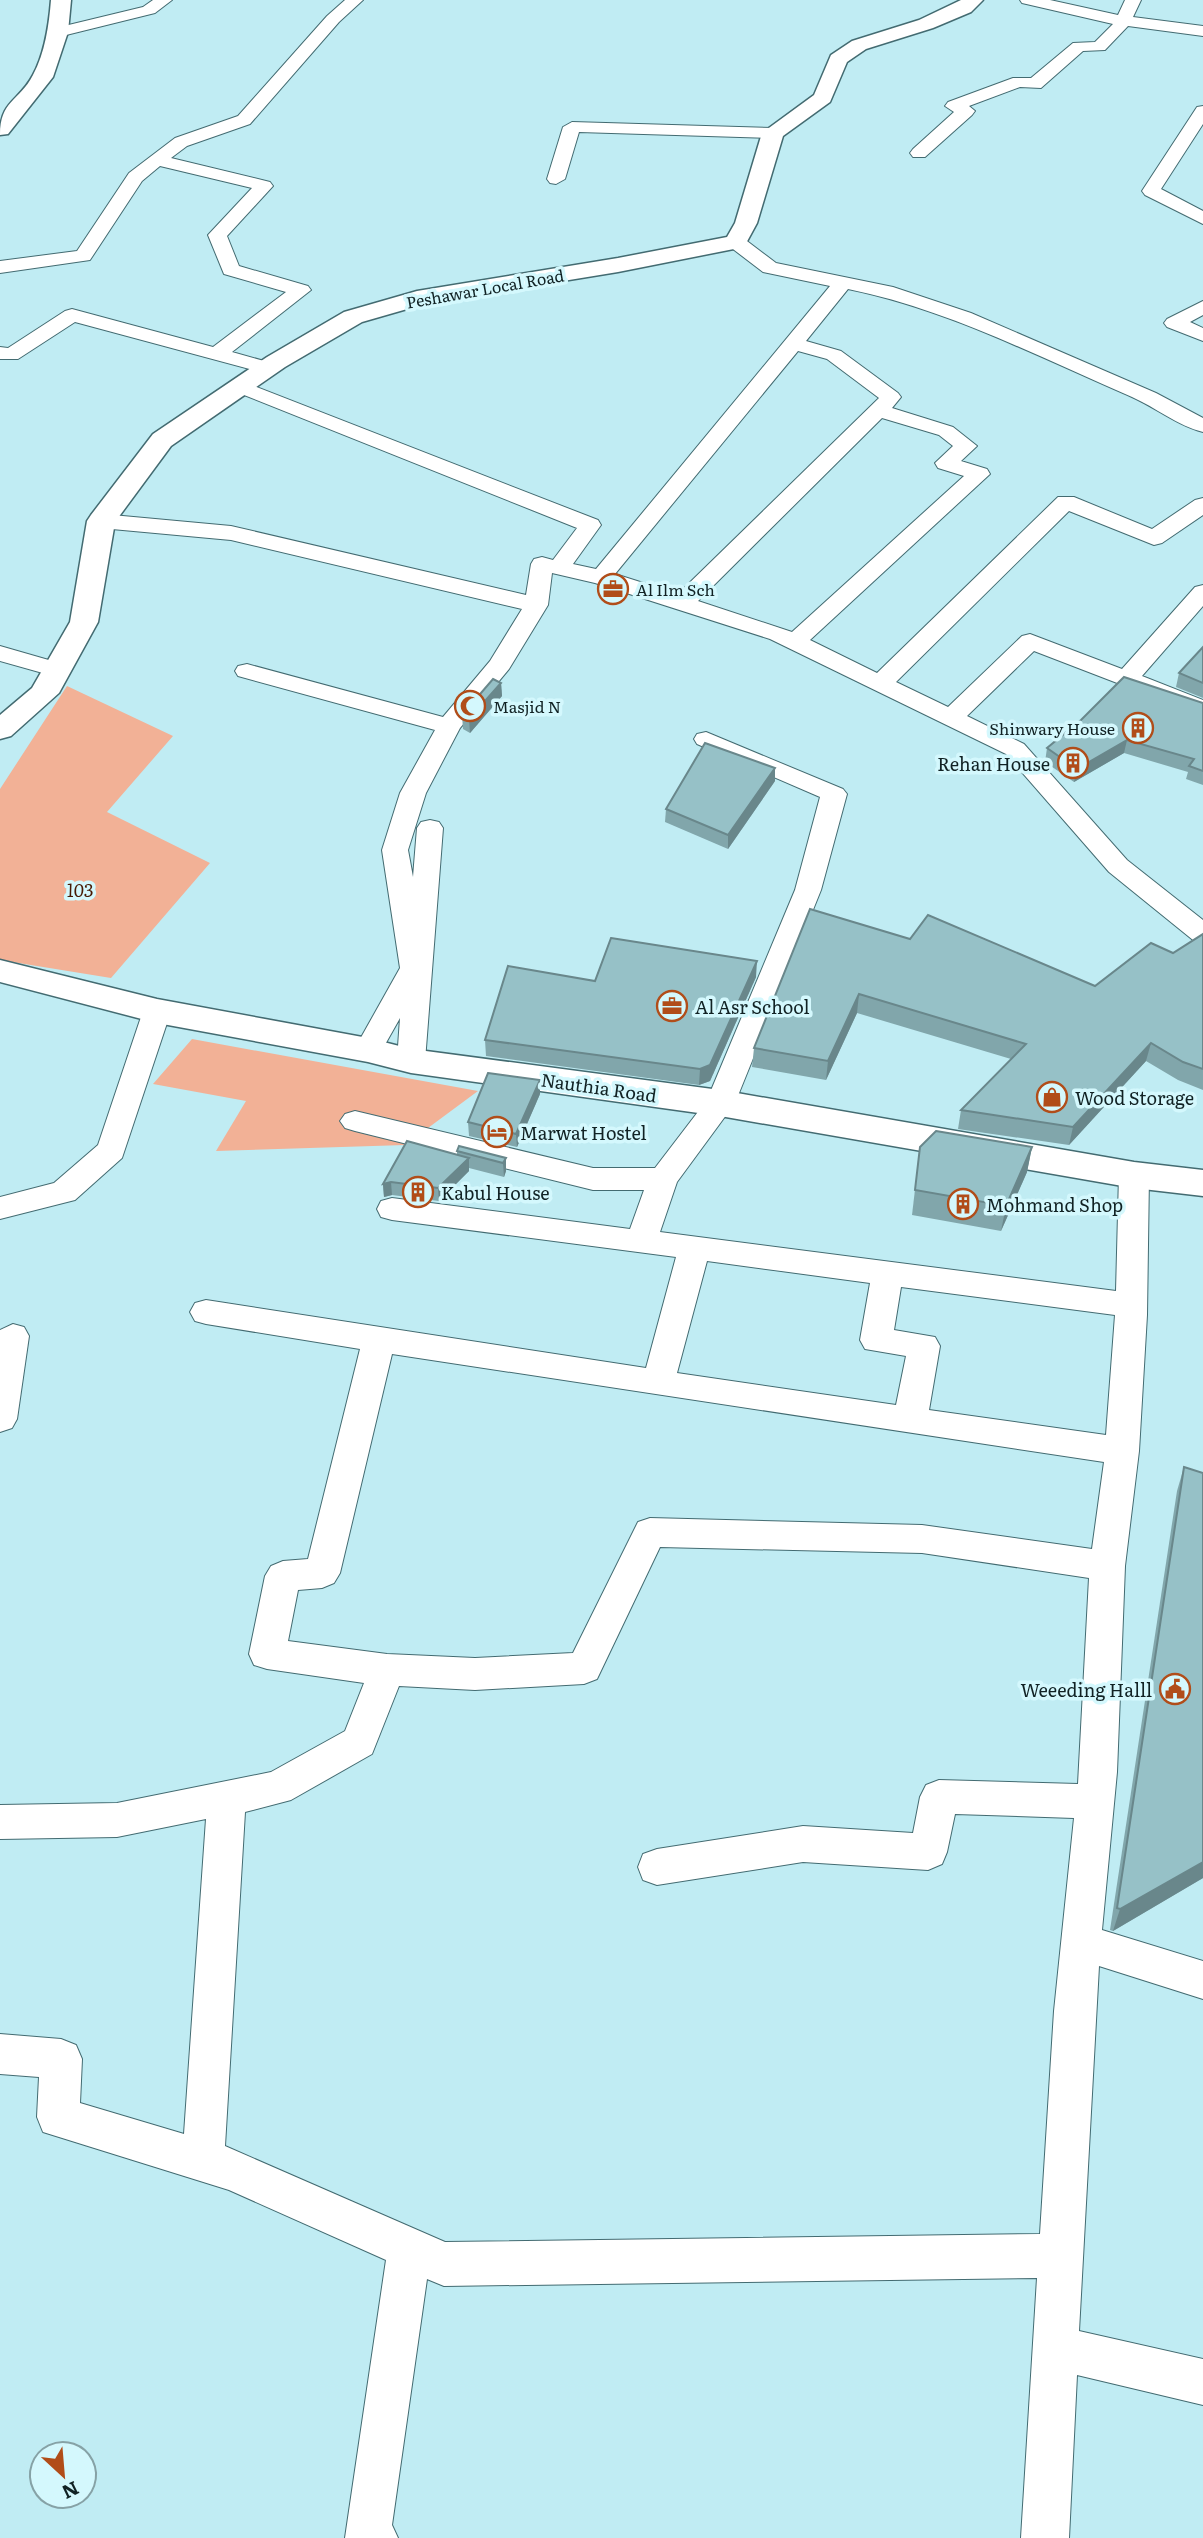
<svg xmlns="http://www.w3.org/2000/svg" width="1203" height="2538" viewBox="0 0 1203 2538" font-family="Literata,serif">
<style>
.green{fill:#f2b196}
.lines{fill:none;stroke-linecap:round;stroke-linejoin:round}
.street-casing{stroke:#436b71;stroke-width:2}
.secondary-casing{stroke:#436b71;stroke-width:3}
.street{fill:#fff;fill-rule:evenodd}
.secondary{fill:#fff;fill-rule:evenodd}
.wall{fill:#81a6ab}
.shaded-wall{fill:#69878b}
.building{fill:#96c1c7;stroke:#69878b;stroke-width:2}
.labels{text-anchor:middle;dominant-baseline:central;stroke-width:7;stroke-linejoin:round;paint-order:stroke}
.far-street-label{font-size:16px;fill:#112224;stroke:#d4f8fd}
.far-poi-label{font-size:16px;fill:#112224;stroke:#d4f8fd;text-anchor:start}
.poi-label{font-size:18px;fill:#112224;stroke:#d4f8fd;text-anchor:start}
.park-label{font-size:18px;font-style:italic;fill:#481a04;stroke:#d4f8fd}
.street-label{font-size:18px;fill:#112224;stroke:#d4f8fd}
</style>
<rect width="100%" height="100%" fill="#c0ecf3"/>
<g class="green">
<path d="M 67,686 L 173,736 L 107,812 L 210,863 L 111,978 L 0,960 L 0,789 Z"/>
<path d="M 192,1039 L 478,1091 L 405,1145 L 216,1151 L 246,1101 L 153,1084 Z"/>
</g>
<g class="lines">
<g class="street-casing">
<g id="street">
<path d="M 153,0 L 172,0 L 155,13 L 58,37 L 50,32 L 52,29 L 143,7 Z"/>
<path d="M 345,0 L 363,0 L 339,22 L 250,124 L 187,146 L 171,158 L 270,182 L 273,186 L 227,236 L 239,266 L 308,286 L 311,290 L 232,352 L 275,364 L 278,368 L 275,372 L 261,372 L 75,322 L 18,359 L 0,359 L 0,347 L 8,348 L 65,311 L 72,309 L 213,347 L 286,292 L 224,274 L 208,235 L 252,188 L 160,166 L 142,181 L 90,260 L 0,273 L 0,261 L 77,251 L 129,173 L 175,138 L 238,116 L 327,16 Z"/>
<path d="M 1020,0 L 1050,0 L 1118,15 L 1125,0 L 1141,0 L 1133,17 L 1203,26 L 1203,36 L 1128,26 L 1105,50 L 1083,51 L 1041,88 L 1020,87 L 969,106 L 975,111 L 972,115 L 925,157 L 913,157 L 910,153 L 913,149 L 954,112 L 945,106 L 948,102 L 1013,78 L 1031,78 L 1073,43 L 1095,42 L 1113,24 L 1022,3 Z"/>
<path d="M 1203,106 L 1203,124 L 1161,189 L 1203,211 L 1203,224 L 1145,195 L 1142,191 L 1197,107 Z"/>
<path d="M 572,122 L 773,128 L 782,133 L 773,138 L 579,132 L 565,179 L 556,184 L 550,183 L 547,179 L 563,127 Z"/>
<path d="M 736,236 L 743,238 L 776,263 L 893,287 L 971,313 L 1156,393 L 1203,418 L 1203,432 C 1178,426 1155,407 1132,397 C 1039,357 947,309 848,289 L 806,341 L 841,351 L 898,393 L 901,397 L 892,408 L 953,427 L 977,446 L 961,461 L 987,469 L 990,474 L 810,640 L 877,673 L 1058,497 L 1074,497 L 1152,529 L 1195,500 L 1203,498 L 1203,515 L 1162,543 L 1154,545 L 1069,511 L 896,682 L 948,707 L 1022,636 L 1030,634 L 1122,669 L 1195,587 L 1203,585 L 1203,606 L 1142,676 L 1203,700 L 1203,716 L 1034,651 L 967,716 L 1024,744 L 1127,860 L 1203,920 L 1203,943 L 1193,940 L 1109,872 L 1006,754 L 770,639 L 595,583 L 552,573 L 548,605 L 509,669 L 460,728 L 426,793 L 408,850 L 413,877 L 417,828 L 421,822 L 430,820 L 439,822 L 443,828 L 425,1061 L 421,1068 L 411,1071 L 401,1068 L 397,1061 L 400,1018 L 378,1057 L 368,1060 L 358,1057 L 354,1050 L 400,968 L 382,850 L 400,793 L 435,730 L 238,676 L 235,671 L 238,666 L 247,664 L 443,717 L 490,661 L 522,609 L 231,540 L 101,528 L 93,526 L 90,521 L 93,516 L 101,514 L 231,526 L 526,595 L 531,564 L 534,559 L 542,557 L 553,560 L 577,528 L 234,391 L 231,387 L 234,383 L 241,381 L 598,520 L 601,525 L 573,564 L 596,569 L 830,286 L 763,272 L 729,246 L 727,242 L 729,238 ZM 798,351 L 827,359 L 879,398 L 678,594 L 615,574 ZM 882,418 L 939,435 L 953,446 L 935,463 L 938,468 L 964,476 L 792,632 L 698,601 Z"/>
<path d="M 1203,301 L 1203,315 L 1190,322 L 1203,328 L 1203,341 L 1167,327 L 1164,323 L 1167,319 Z"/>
<path d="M 0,646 L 66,665 L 69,670 L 66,675 L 57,677 L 0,661 Z"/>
<path d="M 706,732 L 843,789 L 847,794 L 821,890 L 735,1103 L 677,1182 L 660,1232 L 1116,1291 L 1119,1175 L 1123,1167 L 1134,1164 L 1145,1167 L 1149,1175 L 1147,1315 L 1139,1451 L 1125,1566 L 1117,1772 L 1102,1930 L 1203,1961 L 1203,1999 L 1099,1966 L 1079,2331 L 1203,2359 L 1203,2405 L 1077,2375 L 1069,2538 L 1021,2538 L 1037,2278 L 444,2286 L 427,2279 L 392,2525 L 398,2538 L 345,2538 L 386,2260 L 229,2190 L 43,2132 L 37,2117 L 39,2077 L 0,2074 L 0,2034 L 61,2039 L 76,2045 L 82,2059 L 80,2103 L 184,2134 L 206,1819 L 117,1837 L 0,1839 L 0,1805 L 117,1803 L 271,1772 L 345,1731 L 364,1683 L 267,1669 L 254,1665 L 249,1654 L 265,1576 L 271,1566 L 283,1561 L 308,1559 L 360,1349 L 206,1324 L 195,1321 L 190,1312 L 195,1303 L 206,1300 L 646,1368 L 676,1257 L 392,1220 L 381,1217 L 377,1209 L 381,1201 L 392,1198 L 630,1229 L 644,1190 L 593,1190 L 355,1131 L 345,1128 L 340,1121 L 345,1114 L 355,1111 L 593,1168 L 655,1168 L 707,1100 L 795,890 L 820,797 L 697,744 L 694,739 L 697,734 ZM 707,1261 L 870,1283 L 860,1340 L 865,1349 L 906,1356 L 896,1405 L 677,1373 ZM 901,1287 L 1115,1315 L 1106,1435 L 929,1410 L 940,1346 L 935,1337 L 894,1330 ZM 392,1354 L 1104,1462 L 1092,1549 L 922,1525 L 650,1518 L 638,1522 L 573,1653 L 475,1658 L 387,1654 L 288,1641 L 298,1590 L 322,1588 L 334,1583 L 340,1573 ZM 660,1547 L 922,1553 L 1089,1578 L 1078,1784 L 939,1780 L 926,1785 L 920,1797 L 913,1833 L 803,1826 L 657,1849 L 643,1854 L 638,1867 L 643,1880 L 657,1885 L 803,1862 L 928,1870 L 942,1864 L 947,1852 L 955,1814 L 1074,1818 L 1054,2011 L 1040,2234 L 445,2242 L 225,2146 L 245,1812 L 291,1800 L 372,1754 L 399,1686 L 475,1690 L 584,1684 L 597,1679 Z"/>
<path d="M 157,1002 L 167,1004 L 171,1011 L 122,1158 L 75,1200 L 0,1219 L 0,1197 L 54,1183 L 98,1145 L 143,1011 L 147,1004 Z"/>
<path d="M 13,1324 L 24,1327 L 29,1336 L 17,1419 L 12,1428 L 0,1432 L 0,1330 Z"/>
</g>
</g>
<g class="secondary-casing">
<g id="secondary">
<path d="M 51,0 L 71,0 L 68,32 L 53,77 L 8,134 L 0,135 C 0,100 19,102 33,75 C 45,53 49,25 51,0 Z"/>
<path d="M 961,0 L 983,0 L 971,12 L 933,28 L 866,49 L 847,62 L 830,102 L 783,136 L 757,223 L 744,247 L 618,272 L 428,303 L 362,322 L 285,367 L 171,446 L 115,522 L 98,622 L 59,693 L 11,736 L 0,739 L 0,715 L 32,688 L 70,622 L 87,521 L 91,515 L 153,434 L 267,357 L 344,312 L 417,291 L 618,258 L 727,237 L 735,223 L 762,133 L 814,95 L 831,55 L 852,41 L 919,20 Z"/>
<path d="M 0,960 L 157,999 L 368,1038 L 411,1049 L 720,1090 L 1134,1162 L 1203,1170 L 1203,1196 L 1134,1188 L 720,1116 L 411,1073 L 368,1062 L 157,1023 L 0,982 Z"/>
</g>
</g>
<use href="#street" class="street"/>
<use href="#secondary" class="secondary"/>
</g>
<g class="wall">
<path d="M 1203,647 L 1203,698 L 1176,687 L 1179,673 Z"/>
<path d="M 501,683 L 502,696 L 470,733 L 463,729 L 462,715 Z"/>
<path d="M 1203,703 L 1203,785 L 1186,779 L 1188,772 L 1124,753 L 1074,782 L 1045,762 L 1047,748 Z"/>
<path d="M 775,781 L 728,849 L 665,822 L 666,809 Z"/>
<path d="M 1203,934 L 1203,1090 L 1178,1080 L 1146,1061 L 1069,1145 L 958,1129 L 961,1110 L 1011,1059 L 857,1013 L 826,1080 L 752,1067 L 754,1048 L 910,939 L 1095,986 L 1173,953 Z"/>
<path d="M 756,977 L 710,1081 L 699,1085 L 486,1056 L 485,1040 L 595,981 Z"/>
<path d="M 540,1094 L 517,1147 L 469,1136 L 468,1122 Z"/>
<path d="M 920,1147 L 1032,1147 L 1027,1172 L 1001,1231 L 912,1215 Z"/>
<path d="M 457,1151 L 506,1158 L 506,1171 L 504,1177 L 469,1168 L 469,1171 L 439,1201 L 392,1195 L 384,1197 L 383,1184 L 457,1155 Z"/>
<path d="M 1184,1467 L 1203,1878 L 1113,1931 L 1110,1930 L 1177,1491 Z"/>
</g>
<g class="shaded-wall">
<path d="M 501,683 L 502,696 L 470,733 L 469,719 Z"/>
<path d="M 1127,740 L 1124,753 L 1074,782 L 1077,769 Z"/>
<path d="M 775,768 L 775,781 L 728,849 L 728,835 Z"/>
<path d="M 757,961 L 756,977 L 710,1081 L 699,1085 L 700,1069 Z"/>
<path d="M 859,994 L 857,1013 L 826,1080 L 828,1061 Z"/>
<path d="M 1151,1043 L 1146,1061 L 1069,1145 L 1073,1127 Z"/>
<path d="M 540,1080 L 540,1094 L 517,1147 L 516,1134 Z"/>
<path d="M 1032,1147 L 1027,1172 L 1001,1231 L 1006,1206 Z"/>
<path d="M 469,1158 L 469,1171 L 439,1201 L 438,1188 Z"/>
<path d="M 506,1158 L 506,1171 L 504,1177 L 503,1163 Z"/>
<path d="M 391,1182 L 392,1195 L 384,1197 L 383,1184 Z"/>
<path d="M 1203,1862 L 1203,1878 L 1113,1931 L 1120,1909 Z"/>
</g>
<g class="building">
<path d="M 1203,647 L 1203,683 L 1179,673 Z"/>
<path d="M 1124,677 L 1203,703 L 1203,771 L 1189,766 L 1194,759 L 1127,740 L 1077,769 L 1047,748 L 1081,720 Z"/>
<path d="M 493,679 L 501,683 L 469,719 L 462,715 Z"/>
<path d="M 705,743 L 775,768 L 728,835 L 666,809 Z"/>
<path d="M 810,909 L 910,939 L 928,915 L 1095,986 L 1151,943 L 1173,953 L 1203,934 L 1203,1069 L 1183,1062 L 1151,1043 L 1073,1127 L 961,1110 L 1026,1044 L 859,994 L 828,1061 L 754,1048 Z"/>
<path d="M 611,938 L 757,961 L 710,1065 L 700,1069 L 485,1040 L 508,966 L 595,981 Z"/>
<path d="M 488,1073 L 540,1080 L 516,1134 L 468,1122 Z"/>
<path d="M 936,1131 L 1032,1147 L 1006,1206 L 915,1190 L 920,1147 Z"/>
<path d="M 407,1141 L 469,1158 L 438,1188 L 391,1182 L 383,1184 Z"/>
<path d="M 459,1146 L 506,1158 L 503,1163 L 457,1151 Z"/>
<path d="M 1184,1467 L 1203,1473 L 1203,1862 L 1120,1909 L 1117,1908 Z"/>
</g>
<defs>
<g id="office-ring" transform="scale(1.575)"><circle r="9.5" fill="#d4f8fd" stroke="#b14d19" stroke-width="1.5"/><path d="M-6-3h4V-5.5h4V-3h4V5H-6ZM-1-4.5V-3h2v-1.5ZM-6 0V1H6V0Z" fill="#b14d19"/></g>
<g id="mosque-ring" transform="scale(1.575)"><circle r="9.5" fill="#d4f8fd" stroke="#b14d19" stroke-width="1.5"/><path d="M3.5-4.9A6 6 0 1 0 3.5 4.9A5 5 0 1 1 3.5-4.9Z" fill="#b14d19"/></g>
<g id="building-ring" transform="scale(1.575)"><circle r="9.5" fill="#d4f8fd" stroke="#b14d19" stroke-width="1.5"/><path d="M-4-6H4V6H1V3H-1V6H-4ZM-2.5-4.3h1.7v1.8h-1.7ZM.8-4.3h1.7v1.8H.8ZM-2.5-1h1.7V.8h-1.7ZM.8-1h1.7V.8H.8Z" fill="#b14d19"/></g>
<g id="shop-ring" transform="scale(1.575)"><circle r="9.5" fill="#d4f8fd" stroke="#b14d19" stroke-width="1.5"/><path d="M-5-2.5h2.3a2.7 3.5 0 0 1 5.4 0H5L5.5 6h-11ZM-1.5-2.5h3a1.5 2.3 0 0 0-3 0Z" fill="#b14d19"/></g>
<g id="hotel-ring" transform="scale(1.575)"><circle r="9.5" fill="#d4f8fd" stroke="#b14d19" stroke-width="1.5"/><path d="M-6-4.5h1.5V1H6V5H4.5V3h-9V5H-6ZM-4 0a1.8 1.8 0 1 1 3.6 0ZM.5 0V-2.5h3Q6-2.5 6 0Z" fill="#b14d19"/></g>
<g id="civic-ring" transform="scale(1.575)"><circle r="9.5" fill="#d4f8fd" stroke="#b14d19" stroke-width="1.5"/><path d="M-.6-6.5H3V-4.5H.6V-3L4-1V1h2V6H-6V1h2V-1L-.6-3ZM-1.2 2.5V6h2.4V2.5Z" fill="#b14d19"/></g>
</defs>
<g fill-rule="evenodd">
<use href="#office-ring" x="613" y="589"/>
<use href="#mosque-ring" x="470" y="706"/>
<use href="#building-ring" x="1138" y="728"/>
<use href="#building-ring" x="1073" y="763"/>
<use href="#office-ring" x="672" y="1006"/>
<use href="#shop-ring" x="1052" y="1097"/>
<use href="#hotel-ring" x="497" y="1132"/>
<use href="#building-ring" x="418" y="1192"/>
<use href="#building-ring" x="963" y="1204"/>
<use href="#civic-ring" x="1175" y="1689"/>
</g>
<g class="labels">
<g class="far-street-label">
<text transform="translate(485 288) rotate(-10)">Peshawar Local Road</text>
</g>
<g class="far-poi-label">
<text x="636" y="589">Al Ilm Sch</text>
<text x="493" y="706">Masjid N</text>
<text x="1115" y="728" text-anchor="end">Shinwary House</text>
</g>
<g class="poi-label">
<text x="1050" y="763" text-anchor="end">Rehan House</text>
<text x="695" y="1006">Al Asr School</text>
<text x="1075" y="1097">Wood Storage</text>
<text x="520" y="1132">Marwat Hostel</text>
<text x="441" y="1192">Kabul House</text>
<text x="986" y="1204">Mohmand Shop</text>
<text x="1152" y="1689" text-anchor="end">Weeeding Halll</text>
</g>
<g class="park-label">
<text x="80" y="889">103</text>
</g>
<g class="street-label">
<text transform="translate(599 1087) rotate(8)">Nauthia Road</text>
</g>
</g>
<g transform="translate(63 2475) rotate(154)"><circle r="33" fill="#d4f8fd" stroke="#86a2a6" stroke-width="2"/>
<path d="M0-5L12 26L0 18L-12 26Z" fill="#b14d19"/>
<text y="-10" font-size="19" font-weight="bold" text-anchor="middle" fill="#112224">N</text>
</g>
</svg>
